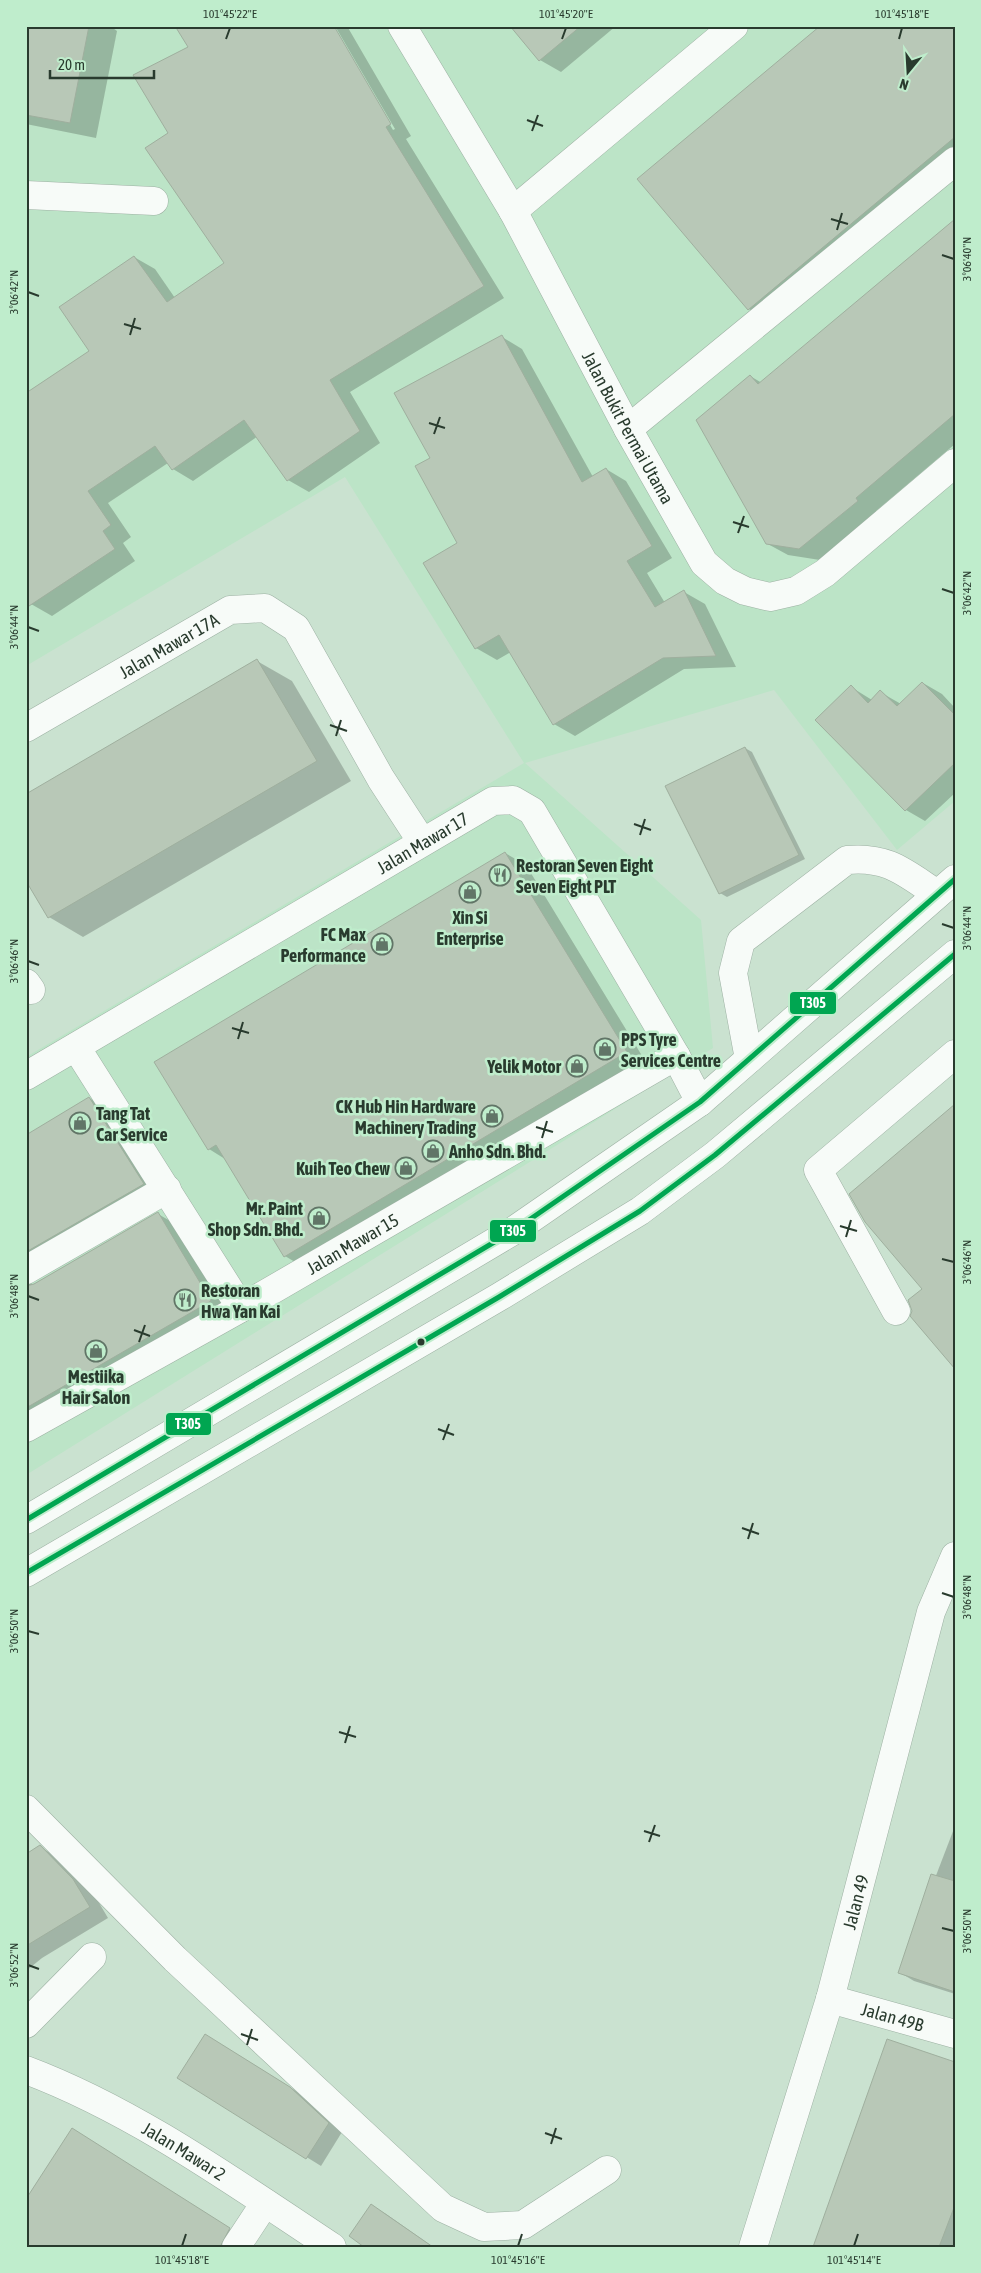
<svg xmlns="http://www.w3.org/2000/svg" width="981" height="2273" viewBox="0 0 981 2273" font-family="'Asap Condensed',sans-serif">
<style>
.built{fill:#bce4c7}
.shadow{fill:#0003}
.building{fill:#b8c8b7;stroke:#9faf9e}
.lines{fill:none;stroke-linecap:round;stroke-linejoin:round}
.minor-casing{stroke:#9db1a3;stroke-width:29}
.minor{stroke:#f7fbf8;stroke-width:28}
.bus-1-casing{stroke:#bfedcc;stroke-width:9}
.bus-1{stroke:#00a651;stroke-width:5}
.ticks{fill:none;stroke:#293b2e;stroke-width:2}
.bus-dot{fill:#293b2e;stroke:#bfedcc;stroke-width:2}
.labels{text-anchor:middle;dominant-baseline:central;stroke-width:5;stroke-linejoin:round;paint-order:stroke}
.street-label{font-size:18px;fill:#293b2e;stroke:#bfedcc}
.poi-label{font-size:18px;font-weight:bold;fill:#293b2e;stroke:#bfedcc;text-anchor:start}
.line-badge{stroke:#bfedcc;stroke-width:2}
.badge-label{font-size:14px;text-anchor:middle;font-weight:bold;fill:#fff}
.neatline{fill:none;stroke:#293b2e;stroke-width:2}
.ticks-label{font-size:12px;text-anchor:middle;fill:#293b2e}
</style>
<rect width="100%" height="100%" fill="#cae2d0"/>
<path class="built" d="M 26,26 L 955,26 L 955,801 L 897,850 L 774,690 L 525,763 L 701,920 L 713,1048 L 26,1475 L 26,1057 L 524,763 L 345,477 L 26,666 Z"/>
<g class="shadow">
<path d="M 26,26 L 110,26 L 117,31 L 96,138 L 26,124 Z"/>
<path d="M 333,26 L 393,130 L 395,129 L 335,26 L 347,26 L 411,136 L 406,139 L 504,298 L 350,392 L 380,443 L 309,492 L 288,480 L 258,436 L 193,481 L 173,469 L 168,463 L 108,503 L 131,537 L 123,543 L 135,561 L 52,616 L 31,604 L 91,351 L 134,257 L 155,269 L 175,298 L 226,264 L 170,133 L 189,48 Z"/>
<path d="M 512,26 L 616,26 L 561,72 L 540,60 Z"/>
<path d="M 955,26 L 955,166 L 769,321 L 749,309 L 639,180 Z"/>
<path d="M 955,220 L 955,444 L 876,511 L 878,513 L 820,560 L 788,555 L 766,543 L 750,376 L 762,383 Z"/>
<path d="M 502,337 L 522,349 L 593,477 L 606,469 L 626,481 L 672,558 L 647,573 L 665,603 L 684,592 L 705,604 L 736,667 L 684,669 L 575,736 L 554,724 L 511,652 L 497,660 L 476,648 L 459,544 L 432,459 Z"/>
<path d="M 257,661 L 292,681 L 351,781 L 83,937 L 49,917 Z"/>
<path d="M 923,683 L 942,694 L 955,708 L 955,793 L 925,821 L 906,810 L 817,720 L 851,687 L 872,700 L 880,692 L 901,704 Z"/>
<path d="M 745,748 L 752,752 L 805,859 L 727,897 L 720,893 Z"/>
<path d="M 505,853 L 526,865 L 647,1064 L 305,1268 L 285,1256 L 225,1159 L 209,1149 Z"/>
<path d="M 89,1098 L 110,1110 L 164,1196 L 31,1282 L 32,1285 L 158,1214 L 179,1226 L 231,1313 L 26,1432 L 26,1136 Z"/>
<path d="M 955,1826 L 955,1994 L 914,1981 L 899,1972 Z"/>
<path d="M 40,1847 L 59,1858 L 92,1891 L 108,1918 L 42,1958 L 26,1971 L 26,1854 Z"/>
<path d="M 220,2044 L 304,2096 L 342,2132 L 321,2166 L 179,2078 Z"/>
<path d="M 955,2063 L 955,2247 L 814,2247 Z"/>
<path d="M 86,2138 L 243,2238 L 238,2247 L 26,2247 Z"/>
<path d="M 372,2206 L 386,2214 L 433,2247 L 366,2247 Z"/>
</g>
<g class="building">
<path d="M 26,26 L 89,26 L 70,123 L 26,115 Z"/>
<path d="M 175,26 L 334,26 L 391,124 L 386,127 L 484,286 L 330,380 L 360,431 L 287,481 L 244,420 L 172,470 L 155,446 L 88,491 L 111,525 L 103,531 L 115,549 L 26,608 L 26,393 L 89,351 L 59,307 L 134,256 L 167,302 L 224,263 L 145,148 L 168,133 L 133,75 L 188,47 Z"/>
<path d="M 510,26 L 581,26 L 539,61 Z"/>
<path d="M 820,26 L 955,26 L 955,137 L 748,310 L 637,179 Z"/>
<path d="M 955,219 L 955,414 L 856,498 L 858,501 L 799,549 L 766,544 L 696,420 L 750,375 L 758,384 Z"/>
<path d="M 502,335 L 582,482 L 606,468 L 652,546 L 627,561 L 655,607 L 684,590 L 716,656 L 663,658 L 553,725 L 499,635 L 475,649 L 423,563 L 457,543 L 415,466 L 430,458 L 394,393 Z"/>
<path d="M 257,659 L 317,761 L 48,918 L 26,881 L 26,794 Z"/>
<path d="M 922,682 L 955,715 L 955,763 L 905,811 L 815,720 L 851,685 L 868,703 L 880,690 L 897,706 Z"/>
<path d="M 745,747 L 799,855 L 719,894 L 665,786 Z"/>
<path d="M 505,852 L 627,1052 L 284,1257 L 216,1145 L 208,1150 L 154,1062 Z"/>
<path d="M 89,1097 L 144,1184 L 26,1252 L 26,1135 Z"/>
<path d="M 955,1104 L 955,1369 L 910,1316 L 912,1311 L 908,1300 L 922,1289 L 865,1222 L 849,1194 Z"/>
<path d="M 158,1212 L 211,1301 L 26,1408 L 26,1286 L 34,1284 Z"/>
<path d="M 40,1845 L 73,1879 L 90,1907 L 26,1946 L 26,1854 Z"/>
<path d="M 931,1874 L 955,1881 L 955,1992 L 898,1973 Z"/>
<path d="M 205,2034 L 290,2087 L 329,2123 L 306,2159 L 177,2078 Z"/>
<path d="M 887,2039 L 955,2062 L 955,2205 L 939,2247 L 813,2247 Z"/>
<path d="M 72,2128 L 230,2228 L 220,2247 L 26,2247 L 26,2199 Z"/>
<path d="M 371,2204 L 433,2247 L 364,2247 L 349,2236 Z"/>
</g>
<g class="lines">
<g class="minor-casing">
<g id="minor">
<path id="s1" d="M 402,26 L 513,211 L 628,429 L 704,563 L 725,581 L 745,591 L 770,597 L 796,591 L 825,573 L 955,463"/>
<path d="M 26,195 L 154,201"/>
<path d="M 513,211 L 734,26"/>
<path d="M 628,429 L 955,161"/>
<path id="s2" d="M 26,728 L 230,610 L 265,608 L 296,628 L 381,779 L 422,842"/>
<path d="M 26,983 L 31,990"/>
<path d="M 76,1047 L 241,1308"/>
<path d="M 749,1059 L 733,973 L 741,941 L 847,860 C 888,856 905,873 937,894"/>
<path id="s3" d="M 26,1076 L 493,801 L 513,800 L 532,811 L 676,1056 L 700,1102"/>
<path d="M 26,1270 L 167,1189"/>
<path d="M 896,1311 L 818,1170 L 955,1054"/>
<path id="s4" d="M 26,1428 L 241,1308 L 676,1056"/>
<path d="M 26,1520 L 513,1231 L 700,1102 L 955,879"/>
<path d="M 26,1573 L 499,1297 L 640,1211 L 715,1155 L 955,954"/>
<path d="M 26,1809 L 175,1959 L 443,2208 L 484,2227 L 523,2225 L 607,2170"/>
<path id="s5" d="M 830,1999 L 955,2034"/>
<path d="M 26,2024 L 92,1957"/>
<path id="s6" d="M 26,2070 C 135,2111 235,2183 332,2247"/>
<path d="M 236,2247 L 265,2203"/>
<path id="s7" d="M 753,2247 L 830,1999 L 931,1612 L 955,1556"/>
</g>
</g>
<use href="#minor" class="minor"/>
<g class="bus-1-casing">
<g id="bus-1">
<path d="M 26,1520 L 513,1231 L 700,1102 L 955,879"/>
<path d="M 26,1573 L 499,1297 L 640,1211 L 715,1155 L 955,954"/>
</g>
</g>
<use href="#bus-1" class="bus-1"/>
</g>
<path class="ticks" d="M 226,39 L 230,28M 562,39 L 566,28M 899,39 L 902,28M 527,120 L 543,126M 532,131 L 538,115M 831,219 L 848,224M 837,230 L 842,213M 942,255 L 954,259M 28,292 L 39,296M 124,324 L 141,329M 130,335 L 135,318M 429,423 L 445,428M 434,434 L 440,417M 733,522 L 749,527M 738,533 L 744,516M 942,589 L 954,593M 28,627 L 39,631M 330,725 L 347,731M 336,736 L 341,720M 634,824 L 651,830M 640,835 L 645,819M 942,924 L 954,928M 28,961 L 39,965M 232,1028 L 249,1033M 238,1039 L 243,1022M 536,1127 L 553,1132M 542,1138 L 547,1121M 840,1226 L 857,1231M 846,1237 L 851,1220M 942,1259 L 954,1262M 28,1296 L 39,1300M 134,1330 L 150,1336M 139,1342 L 145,1325M 438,1429 L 454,1435M 443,1440 L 449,1424M 742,1528 L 759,1534M 748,1539 L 753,1523M 942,1593 L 954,1597M 28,1631 L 39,1634M 339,1732 L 356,1737M 345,1743 L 350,1726M 644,1831 L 660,1836M 649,1842 L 655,1825M 942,1928 L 954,1931M 28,1965 L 39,1969M 241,2034 L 258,2040M 247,2045 L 252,2029M 545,2133 L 562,2139M 551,2144 L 556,2128M 182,2246 L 186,2234M 518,2246 L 522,2234M 854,2246 L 858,2234"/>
<defs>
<g id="restaurant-ring" transform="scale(1.125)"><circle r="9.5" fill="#bfedcc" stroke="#617567" stroke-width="1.5"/><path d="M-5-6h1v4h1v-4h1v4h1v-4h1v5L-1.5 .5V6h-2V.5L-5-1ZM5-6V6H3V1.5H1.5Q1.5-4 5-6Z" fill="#617567"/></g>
<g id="shop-ring" transform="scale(1.125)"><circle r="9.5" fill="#bfedcc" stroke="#617567" stroke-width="1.5"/><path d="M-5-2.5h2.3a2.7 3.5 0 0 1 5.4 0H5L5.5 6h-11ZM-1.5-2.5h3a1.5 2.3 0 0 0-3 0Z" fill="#617567"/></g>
</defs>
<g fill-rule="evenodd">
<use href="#restaurant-ring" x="500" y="875"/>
<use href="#shop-ring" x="470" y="892"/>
<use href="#shop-ring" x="382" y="944"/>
<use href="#shop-ring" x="605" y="1049"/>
<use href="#shop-ring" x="577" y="1066"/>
<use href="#shop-ring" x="492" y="1116"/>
<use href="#shop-ring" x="80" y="1123"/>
<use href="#shop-ring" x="433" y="1151"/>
<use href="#shop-ring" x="406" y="1168"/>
<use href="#shop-ring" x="319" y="1218"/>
<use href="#restaurant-ring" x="185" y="1300"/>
<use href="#shop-ring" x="96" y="1351"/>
</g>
<circle class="bus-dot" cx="421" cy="1342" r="4.5"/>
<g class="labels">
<g class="street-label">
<text stroke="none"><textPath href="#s1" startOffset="461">Jalan Bukit Permai Utama</textPath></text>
<text stroke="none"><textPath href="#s2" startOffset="165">Jalan Mawar 17A</textPath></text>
<text stroke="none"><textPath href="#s3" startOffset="460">Jalan Mawar 17</textPath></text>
<text stroke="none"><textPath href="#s4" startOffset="375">Jalan Mawar 15</textPath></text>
<text stroke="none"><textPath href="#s7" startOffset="360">Jalan 49</textPath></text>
<text stroke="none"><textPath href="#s5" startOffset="65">Jalan 49B</textPath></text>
<text stroke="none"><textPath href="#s6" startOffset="178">Jalan Mawar 2</textPath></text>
</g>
<g class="poi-label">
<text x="516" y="865">Restoran Seven Eight<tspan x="516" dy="21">Seven Eight PLT</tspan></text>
<text x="470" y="917" text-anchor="middle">Xin Si<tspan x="470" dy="21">Enterprise</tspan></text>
<text x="366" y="934" text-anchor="end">FC Max<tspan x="366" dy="21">Performance</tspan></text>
<text x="621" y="1039">PPS Tyre<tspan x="621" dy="21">Services Centre</tspan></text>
<text x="561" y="1066" text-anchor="end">Yelik Motor</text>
<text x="476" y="1106" text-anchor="end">CK Hub Hin Hardware<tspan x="476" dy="21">Machinery Trading</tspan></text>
<text x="96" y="1113">Tang Tat<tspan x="96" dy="21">Car Service</tspan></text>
<text x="449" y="1151">Anho Sdn. Bhd.</text>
<text x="390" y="1168" text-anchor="end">Kuih Teo Chew</text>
<text x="303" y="1208" text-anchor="end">Mr. Paint<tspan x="303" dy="21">Shop Sdn. Bhd.</tspan></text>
<text x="201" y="1290">Restoran<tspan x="201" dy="21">Hwa Yan Kai</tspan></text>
<text x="96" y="1376" text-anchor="middle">Mestiika<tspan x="96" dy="21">Hair Salon</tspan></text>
</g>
</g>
<g class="line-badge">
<rect x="789" y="991" width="48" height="24" rx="5" fill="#00a651"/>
<rect x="489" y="1219" width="48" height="24" rx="5" fill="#00a651"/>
<rect x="165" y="1412" width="47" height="24" rx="5" fill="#00a651"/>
</g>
<g class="badge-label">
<text x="813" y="1008">T305</text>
<text x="513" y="1236">T305</text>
<text x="188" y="1429">T305</text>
</g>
<rect width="981" height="2273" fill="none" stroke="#bfedcc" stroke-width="55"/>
<g transform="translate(908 72) rotate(198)" stroke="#bfedcc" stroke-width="4" paint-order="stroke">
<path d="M0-4L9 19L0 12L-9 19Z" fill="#293b2e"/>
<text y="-8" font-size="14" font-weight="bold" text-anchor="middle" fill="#293b2e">N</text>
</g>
<path d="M50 70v8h104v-8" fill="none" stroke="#293b2e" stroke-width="2.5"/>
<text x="58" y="70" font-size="15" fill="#293b2e" stroke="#bfedcc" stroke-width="4" paint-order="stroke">20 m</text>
<rect x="28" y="28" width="926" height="2218" class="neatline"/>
<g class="ticks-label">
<text x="230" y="18">101°45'22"E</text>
<text x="566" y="18">101°45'20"E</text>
<text x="902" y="18">101°45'18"E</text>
<text transform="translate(967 259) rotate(-90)" y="4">3°06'40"N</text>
<text transform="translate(14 292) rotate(-90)" y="4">3°06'42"N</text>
<text transform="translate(967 593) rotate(-90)" y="4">3°06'42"N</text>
<text transform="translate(14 627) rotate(-90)" y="4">3°06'44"N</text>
<text transform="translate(967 928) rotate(-90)" y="4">3°06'44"N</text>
<text transform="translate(14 961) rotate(-90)" y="4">3°06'46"N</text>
<text transform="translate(967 1262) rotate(-90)" y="4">3°06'46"N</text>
<text transform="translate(14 1296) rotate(-90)" y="4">3°06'48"N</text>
<text transform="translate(967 1597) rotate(-90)" y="4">3°06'48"N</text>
<text transform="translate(14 1631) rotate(-90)" y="4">3°06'50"N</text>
<text transform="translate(967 1931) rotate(-90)" y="4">3°06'50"N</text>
<text transform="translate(14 1965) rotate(-90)" y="4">3°06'52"N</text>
<text x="182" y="2264">101°45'18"E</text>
<text x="518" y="2264">101°45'16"E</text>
<text x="854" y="2264">101°45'14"E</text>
</g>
</svg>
